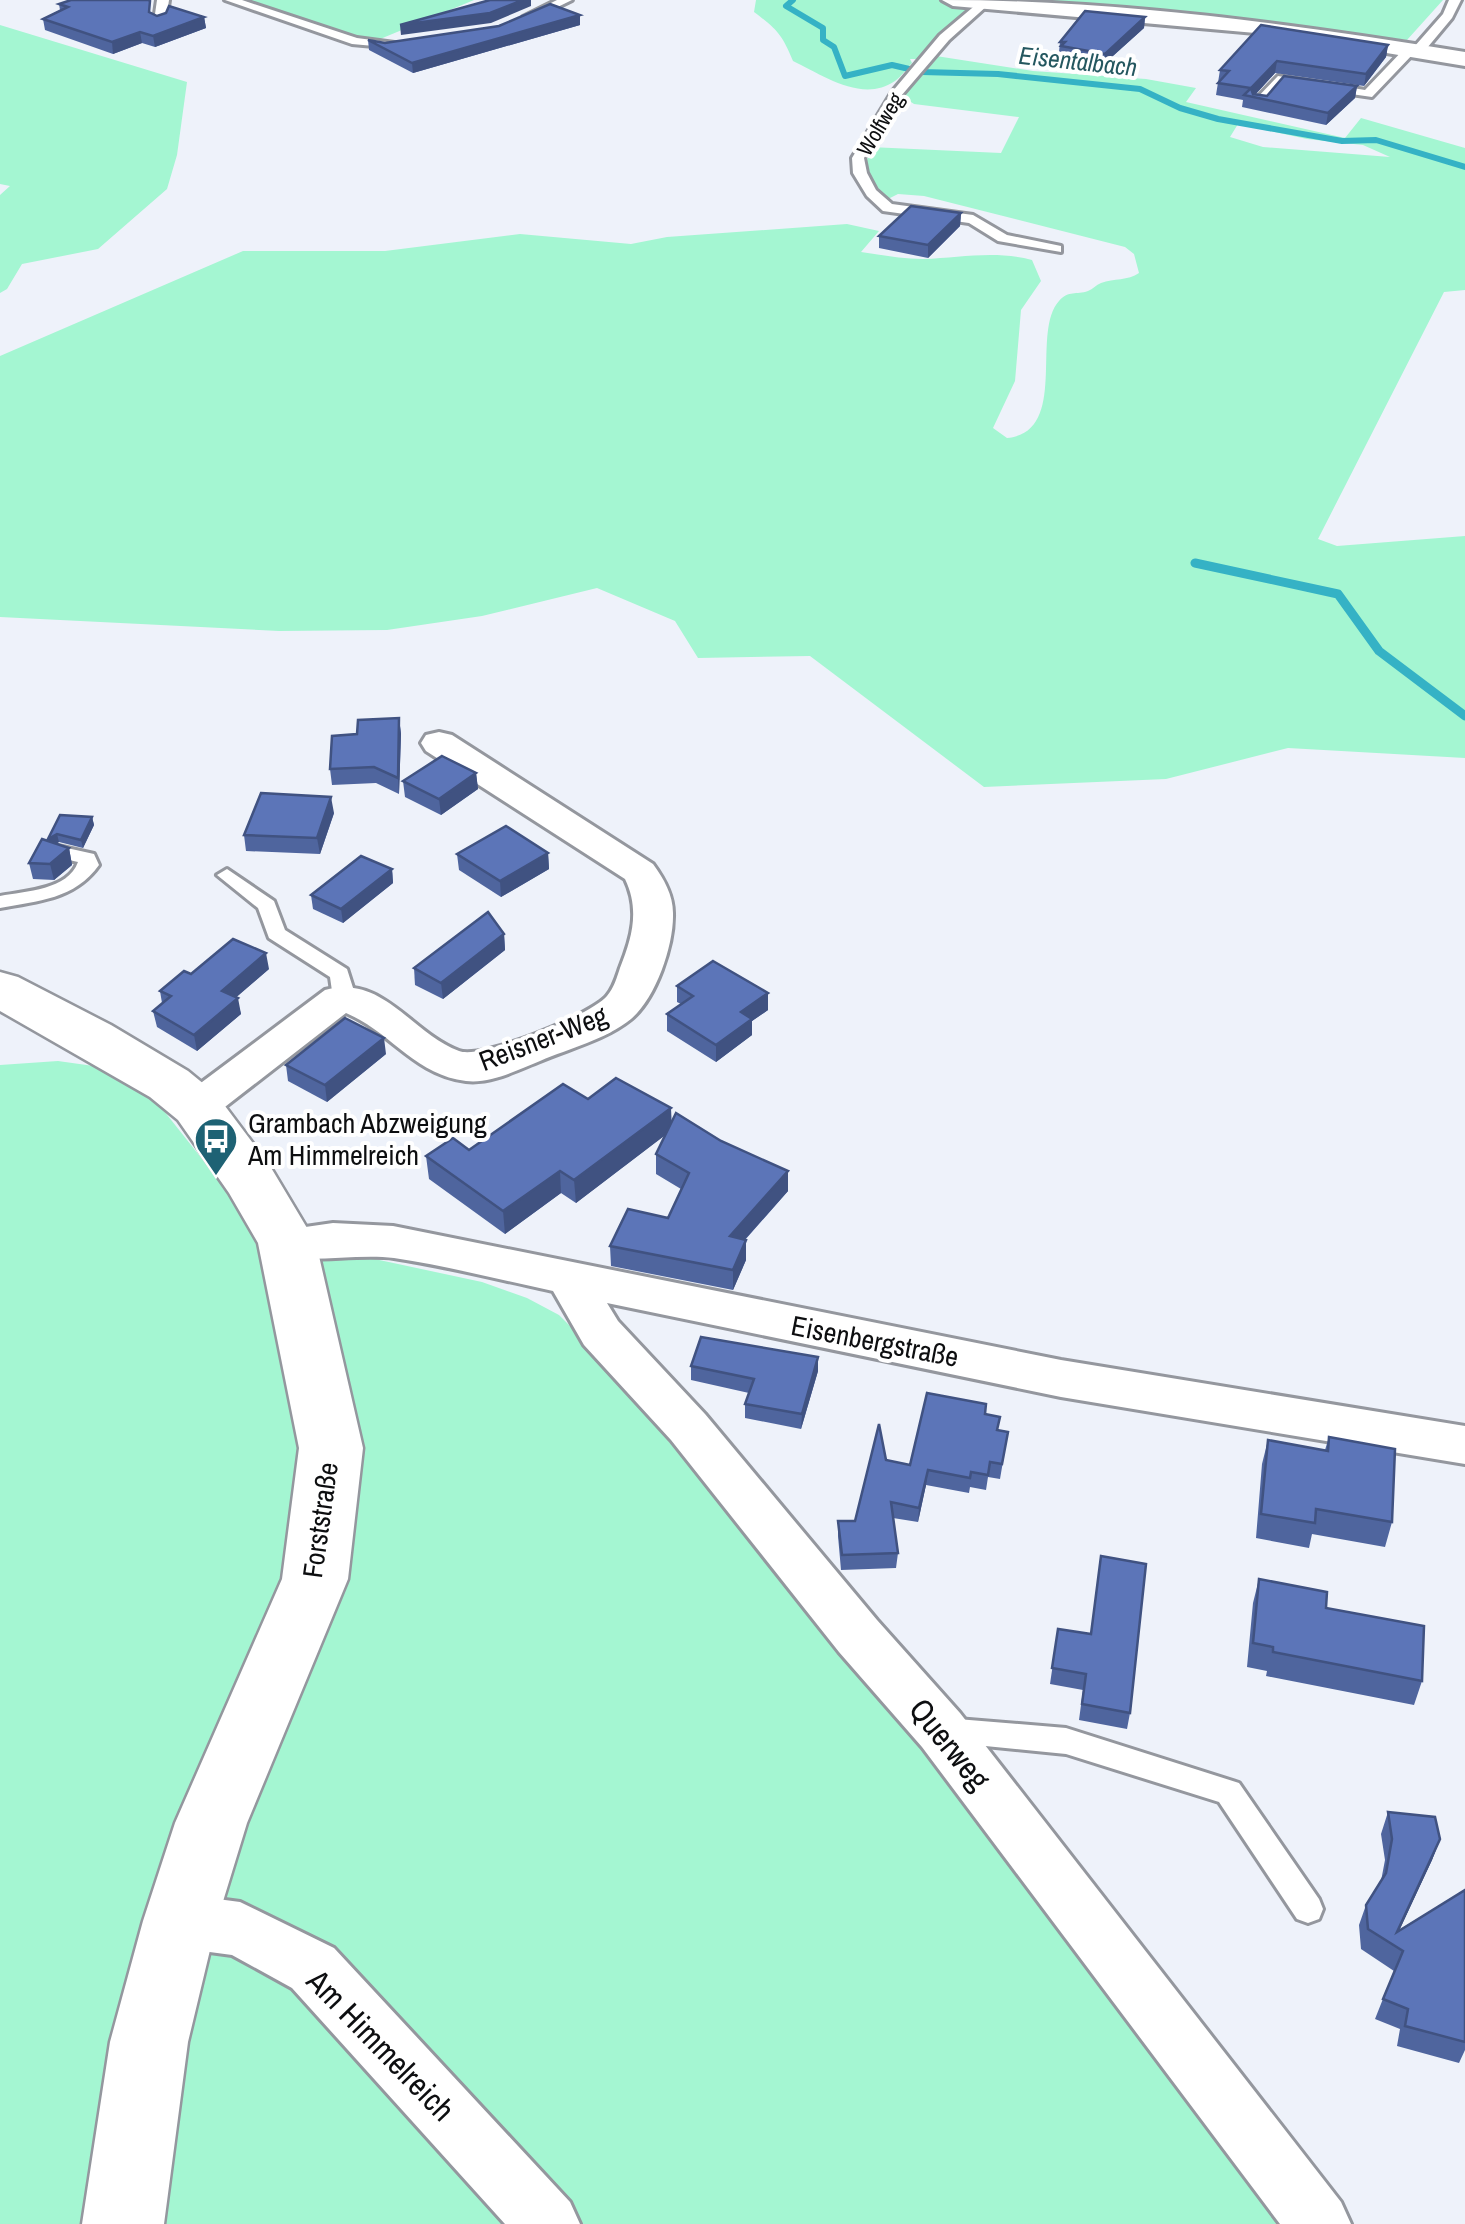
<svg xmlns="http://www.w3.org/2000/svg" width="1465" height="2224" viewBox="0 0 1465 2224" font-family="'Archivo Narrow',sans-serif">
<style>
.green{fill:#a4f6d2;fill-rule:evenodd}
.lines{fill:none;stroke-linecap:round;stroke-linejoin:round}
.stream-far1{stroke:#35b2c5;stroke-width:6}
.stream{stroke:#35b2c5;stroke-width:9}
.lane-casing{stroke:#94979e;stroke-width:6}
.street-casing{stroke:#94979e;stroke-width:6}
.secondary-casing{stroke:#94979e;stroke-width:5}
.lane{fill:#fff;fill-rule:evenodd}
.street{fill:#fff;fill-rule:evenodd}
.secondary{fill:#fff;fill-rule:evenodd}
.wall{fill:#4f659e}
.shaded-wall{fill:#405281}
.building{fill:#5c75b8;stroke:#405281;stroke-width:2.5}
.labels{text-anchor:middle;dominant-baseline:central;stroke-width:8;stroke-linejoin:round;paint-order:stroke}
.far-street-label{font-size:22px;fill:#0d0e10;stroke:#fff}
.far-water-label{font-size:25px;font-style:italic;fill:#24575f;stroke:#fff}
.street-label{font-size:28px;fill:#0d0e10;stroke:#fff}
.poi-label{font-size:28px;fill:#0d0e10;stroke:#fff;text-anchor:start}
.near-street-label{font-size:32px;fill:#0d0e10;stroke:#fff}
</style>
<rect width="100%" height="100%" fill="#eef2fa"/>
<g class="green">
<path d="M 240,0 L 474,0 L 373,42 Z"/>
<path d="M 756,0 L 941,0 L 972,6 L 922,59 L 910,59 L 912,63 C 907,68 901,77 895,81 C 862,104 821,74 793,61 C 782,35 778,30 754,12 Z"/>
<path d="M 1010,0 L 1443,0 L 1407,40 L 1249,20 Z"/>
<path d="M 0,25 L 187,82 L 177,155 L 167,189 L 98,249 L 22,264 L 7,289 L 0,293 L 0,195 L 10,186 L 0,184 Z"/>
<path d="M 936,56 L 1033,71 L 1146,79 L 1196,88 L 1186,102 L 1345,138 L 1361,118 L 1465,148 L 1465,290 L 1444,292 L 1318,539 L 1337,546 L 1465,536 L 1465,758 L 1288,748 L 1166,779 L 984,787 L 810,656 L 698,658 L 675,621 L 597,588 L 482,616 L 387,630 L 279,631 L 0,617 L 0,356 L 243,251 L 385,251 L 520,234 L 631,244 L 667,237 L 847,224 L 879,231 L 861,252 C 882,255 902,259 923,259 C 961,258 993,250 1032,260 L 1041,281 L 1021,310 L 1015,381 L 993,428 L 1007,438 C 1070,432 1030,333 1059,301 C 1069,290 1076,295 1088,291 C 1093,289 1096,285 1101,283 C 1114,278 1128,281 1139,273 L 1134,254 L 1125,247 L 924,196 L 898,194 L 884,201 L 865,169 L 870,147 L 1001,153 L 1019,117 L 914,104 L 902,96 ZM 1238,124 L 1307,139 L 1363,145 L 1390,157 L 1263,147 L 1230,137 Z"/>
<path d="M 58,1061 L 122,1070 L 145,1087 L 237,1203 L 300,1243 L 482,1282 L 527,1298 L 559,1315 L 588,1344 L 934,1761 L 1295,2224 L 0,2224 L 0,1065 Z"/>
</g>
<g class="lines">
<path class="stream-far1" d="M 793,0 L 786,6 L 823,28 L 823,40 L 834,47 L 845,76 L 892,65 L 922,72 L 998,74 L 1140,89 L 1180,108 L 1218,119 L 1342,141 L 1376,140 L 1465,167"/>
<path class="stream" d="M 1195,563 L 1338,594 L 1379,651 L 1465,716"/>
<g class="lane-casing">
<g id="lane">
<path d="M 157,0 L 169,0 L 166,21 L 160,24 L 154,21 Z"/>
<path d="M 225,0 L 242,0 L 357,38 L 402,44 L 396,48 L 352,44 Z"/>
<path d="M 557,0 L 572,0 L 533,19 L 523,17 Z"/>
<path d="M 1449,0 L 1461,0 L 1452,18 L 1422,54 L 1414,53 L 1372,97 L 1281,84 L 1262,106 L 1252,103 L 1278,76 L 1365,90 L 1406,47 L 1414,47 L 1443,14 Z"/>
<path d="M 978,3 L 988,5 L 949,40 L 901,96 L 864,158 L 867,173 L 876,190 L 892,204 L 973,215 L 1007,235 L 1061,246 L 1061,252 L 998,241 L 969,223 L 883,211 L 867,196 L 853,173 L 852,158 L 892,92 L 940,35 Z"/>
<path d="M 58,846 L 94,854 L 99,865 C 75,899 38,901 0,908 L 0,896 C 26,891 68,890 78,862 L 51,856 L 48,852 Z"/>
<path d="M 227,869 L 274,901 L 285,930 L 347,969 L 354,991 L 347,1004 L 331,1004 L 328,999 L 332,991 L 330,977 L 269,938 L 258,908 L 217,875 Z"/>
<path d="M 945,1718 L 1066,1728 L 1239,1783 L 1319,1899 L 1323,1909 L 1319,1919 L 1308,1923 L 1297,1919 L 1219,1802 L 1066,1754 L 945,1742 L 935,1739 L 931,1730 L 935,1721 Z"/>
</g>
</g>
<g class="street-casing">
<g id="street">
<path d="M 942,0 C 1118,0 1292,24 1465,52 L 1465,66 L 1278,35 L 953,6 Z"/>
<path d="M 439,732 L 452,735 L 653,864 C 664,879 673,895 673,913 C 674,945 656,998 631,1019 C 605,1040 570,1048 540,1061 C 517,1070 491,1084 466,1081 C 415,1075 391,1032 346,1013 L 212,1117 L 197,1121 L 182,1117 L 176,1107 L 182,1097 L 325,990 C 383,974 411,1033 459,1051 C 482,1060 591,1015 607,996 C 614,988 617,977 620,968 C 632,938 640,910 625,879 L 426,751 L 421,743 L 426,735 Z"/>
<path d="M 333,1223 L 393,1226 L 1061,1360 L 1465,1426 L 1465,1464 L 1061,1397 L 607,1303 L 618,1321 L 705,1414 L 877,1620 L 960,1713 L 1341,2202 L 1351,2224 L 1280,2224 L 922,1747 L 839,1652 L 671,1440 L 584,1345 L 553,1291 C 501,1280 447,1266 394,1258 C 355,1253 305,1265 271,1254 L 265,1243 L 271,1232 Z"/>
<path d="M 180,1894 L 240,1902 L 334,1948 L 570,2202 L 580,2224 L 505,2224 L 292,1988 L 232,1955 L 180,1948 L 160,1940 L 151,1921 L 160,1902 Z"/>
</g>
</g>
<g class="secondary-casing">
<path id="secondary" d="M 0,972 L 18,977 L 111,1025 L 188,1071 L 216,1094 L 270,1166 L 316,1243 L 363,1448 L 348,1579 L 247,1823 L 217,1921 L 188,2042 L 164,2224 L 82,2224 L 110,2042 L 143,1921 L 175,1823 L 282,1579 L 299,1448 L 258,1243 L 229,1193 L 178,1120 L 150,1097 L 0,1011 Z"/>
</g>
<use href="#lane" class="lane"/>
<use href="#street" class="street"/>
<use href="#secondary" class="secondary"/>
</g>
<g class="wall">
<path d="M 59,4 L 151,13 L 157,16 L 204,17 L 206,28 L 155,47 L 142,43 L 113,54 L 45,30 L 43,19 L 60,10 Z"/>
<path d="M 580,15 L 580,25 L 413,73 L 369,50 L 368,40 L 385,43 Z"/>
<path d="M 1145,17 L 1144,28 L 1104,64 L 1060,57 L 1061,53 L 1059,52 L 1060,42 Z"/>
<path d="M 1388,45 L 1386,57 L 1364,86 L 1275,73 L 1255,95 L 1267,96 L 1357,86 L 1355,98 L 1326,125 L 1242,107 L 1243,100 L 1216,95 L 1220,70 Z"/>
<path d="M 961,213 L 960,226 L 928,258 L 879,248 L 879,236 Z"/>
<path d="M 399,718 L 401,734 L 399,794 L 376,783 L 332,785 L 330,769 L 357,734 Z"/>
<path d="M 476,773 L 478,789 L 441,815 L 405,797 L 403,781 Z"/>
<path d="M 334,813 L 320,854 L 246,851 L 244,835 Z"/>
<path d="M 92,817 L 94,825 L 83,848 L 59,842 L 56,844 L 69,848 L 72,865 L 54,880 L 33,879 L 29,863 L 48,841 L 48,839 Z"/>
<path d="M 548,853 L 549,869 L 501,897 L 459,870 L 457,854 Z"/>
<path d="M 392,869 L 393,883 L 343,923 L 313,909 L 311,895 Z"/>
<path d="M 504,934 L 505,950 L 443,999 L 415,985 L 414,968 Z"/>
<path d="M 269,969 L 236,997 L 241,1014 L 197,1051 L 157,1027 L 153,1011 L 162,1003 L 160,991 L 191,974 Z"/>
<path d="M 677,986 L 768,993 L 768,1010 L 752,1021 L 752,1035 L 716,1062 L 667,1031 L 667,1014 L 681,1004 L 677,1002 Z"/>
<path d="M 386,1054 L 327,1102 L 288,1081 L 286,1065 Z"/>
<path d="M 588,1099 L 672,1121 L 788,1191 L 745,1240 L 746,1240 L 746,1260 L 733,1290 L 611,1266 L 610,1246 L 668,1218 L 681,1189 L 656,1174 L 656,1154 L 665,1135 L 576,1203 L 561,1193 L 505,1234 L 429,1179 L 426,1156 L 469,1150 Z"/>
<path d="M 691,1366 L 818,1371 L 801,1429 L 745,1418 L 745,1404 L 749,1393 L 691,1380 Z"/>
<path d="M 985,1415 L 998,1430 L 1008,1432 L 1000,1479 L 988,1477 L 986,1490 L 970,1487 L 969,1493 L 926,1485 L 918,1522 L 893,1518 L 898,1553 L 896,1568 L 841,1570 L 838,1536 L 838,1521 L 855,1521 L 886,1460 L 910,1465 Z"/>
<path d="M 1329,1437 L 1392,1522 L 1385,1547 L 1312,1534 L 1309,1548 L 1256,1538 L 1262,1464 L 1268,1440 L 1325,1450 Z"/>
<path d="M 1101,1556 L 1130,1713 L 1127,1729 L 1079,1720 L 1083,1690 L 1050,1684 L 1058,1629 L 1091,1634 Z"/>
<path d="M 1259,1579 L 1326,1608 L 1422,1681 L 1414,1705 L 1266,1676 L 1267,1671 L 1247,1667 L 1253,1603 Z"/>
<path d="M 1388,1812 L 1440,1839 L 1432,1860 L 1399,1930 L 1465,1890 L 1465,2050 L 1459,2063 L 1397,2046 L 1400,2029 L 1375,2019 L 1394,1971 L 1361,1949 L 1359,1925 L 1366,1905 L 1381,1881 L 1385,1860 L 1381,1834 Z"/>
</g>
<g class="shaded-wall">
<path d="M 523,0 L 531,0 L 531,6 L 491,23 L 401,35 L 400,25 Z"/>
<path d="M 580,15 L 580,25 L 413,73 L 412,63 Z"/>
<path d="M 204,17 L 206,28 L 155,47 L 153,36 Z"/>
<path d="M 1145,17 L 1144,28 L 1104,64 L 1105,54 Z"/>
<path d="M 140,32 L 142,43 L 113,54 L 112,42 Z"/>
<path d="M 1388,45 L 1386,57 L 1364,86 L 1366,74 Z"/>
<path d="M 1277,61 L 1275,73 L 1253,97 L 1251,88 Z"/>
<path d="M 1357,86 L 1355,98 L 1326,125 L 1328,113 Z"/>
<path d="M 961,213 L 960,226 L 928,258 L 928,245 Z"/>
<path d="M 399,718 L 401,734 L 399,794 L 398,778 Z"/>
<path d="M 476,773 L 478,789 L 441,815 L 439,799 Z"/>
<path d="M 331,797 L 334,813 L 320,854 L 317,838 Z"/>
<path d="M 92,817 L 94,825 L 83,848 L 81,840 Z"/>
<path d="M 57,834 L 59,842 L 50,847 L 48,839 Z"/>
<path d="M 69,848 L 72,865 L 54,880 L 50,864 Z"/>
<path d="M 548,853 L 549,869 L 501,897 L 500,881 Z"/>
<path d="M 392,869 L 393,883 L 343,923 L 341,909 Z"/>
<path d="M 504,934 L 505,950 L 443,999 L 441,983 Z"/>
<path d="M 266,953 L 269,969 L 225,1007 L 222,991 Z"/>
<path d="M 768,993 L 768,1010 L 752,1021 L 752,1035 L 716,1062 L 716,1045 L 741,1012 Z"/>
<path d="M 238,998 L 241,1014 L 197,1051 L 194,1035 Z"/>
<path d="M 384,1038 L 386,1054 L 327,1102 L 325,1085 Z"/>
<path d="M 671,1108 L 672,1130 L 576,1203 L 574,1180 Z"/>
<path d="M 560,1171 L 561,1193 L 505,1234 L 503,1211 Z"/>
<path d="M 788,1171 L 788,1191 L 730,1256 L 730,1236 Z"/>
<path d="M 746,1240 L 746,1260 L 733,1290 L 733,1270 Z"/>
<path d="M 818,1357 L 818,1371 L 801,1429 L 802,1414 Z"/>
<path d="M 928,1470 L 926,1485 L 918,1522 L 919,1508 Z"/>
<path d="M 1440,1839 L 1432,1860 L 1393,1944 L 1397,1932 Z"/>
</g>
<g class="building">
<path d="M 71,0 L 148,0 L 150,1 L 149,12 L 157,16 L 166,13 L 169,6 L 204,17 L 153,36 L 140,32 L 112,42 L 43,19 L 68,7 L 59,4 Z"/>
<path d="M 490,0 L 523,0 L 490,13 L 400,25 Z"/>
<path d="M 550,4 L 580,15 L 412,63 L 368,40 L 385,43 L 499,26 Z"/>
<path d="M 1085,11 L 1145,17 L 1105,54 L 1061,46 L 1065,42 L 1060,42 Z"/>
<path d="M 1261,25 L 1388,45 L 1366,74 L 1277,61 L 1251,88 L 1253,94 L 1267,96 L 1284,76 L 1357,86 L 1328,113 L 1244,95 L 1251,88 L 1218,83 L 1229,71 L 1220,70 Z"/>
<path d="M 911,206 L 961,213 L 928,245 L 879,236 Z"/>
<path d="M 399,718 L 398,778 L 374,767 L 330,769 L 332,736 L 357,734 L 358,720 Z"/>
<path d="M 442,756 L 476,773 L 439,799 L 403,781 Z"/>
<path d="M 261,793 L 331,797 L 317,838 L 244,835 Z"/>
<path d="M 60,815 L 92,817 L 81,840 L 57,834 L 48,839 Z"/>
<path d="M 506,826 L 548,853 L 500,881 L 457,854 Z"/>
<path d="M 42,839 L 69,848 L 50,864 L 29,863 Z"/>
<path d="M 361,856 L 392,869 L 341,909 L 311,895 Z"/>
<path d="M 488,912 L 504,934 L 441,983 L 414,968 Z"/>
<path d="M 233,939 L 266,953 L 222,991 L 238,998 L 194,1035 L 153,1011 L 171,996 L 160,991 L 184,971 L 191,974 Z"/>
<path d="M 713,961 L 768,993 L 741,1012 L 752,1019 L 716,1045 L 667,1014 L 693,996 L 677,986 Z"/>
<path d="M 345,1018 L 384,1038 L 325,1085 L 286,1065 Z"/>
<path d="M 616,1078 L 671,1108 L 574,1180 L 560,1171 L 503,1211 L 426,1156 L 453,1138 L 469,1150 L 563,1084 L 588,1099 Z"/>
<path d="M 676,1113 L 721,1141 L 788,1171 L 730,1236 L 746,1240 L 733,1270 L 610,1246 L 628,1209 L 668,1218 L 689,1173 L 656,1154 Z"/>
<path d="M 701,1337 L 818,1357 L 802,1414 L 745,1404 L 754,1379 L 691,1366 Z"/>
<path d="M 927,1393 L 986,1404 L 985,1414 L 1000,1417 L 997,1430 L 1008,1432 L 1002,1464 L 990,1462 L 988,1475 L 971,1472 L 970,1478 L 928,1470 L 919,1508 L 891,1502 L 898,1553 L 842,1555 L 838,1521 L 855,1521 L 879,1424 L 886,1460 L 910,1465 Z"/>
<path d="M 1329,1437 L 1395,1449 L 1392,1522 L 1316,1509 L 1315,1523 L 1261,1514 L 1268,1440 L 1328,1451 Z"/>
<path d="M 1101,1556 L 1146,1564 L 1130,1713 L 1082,1704 L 1086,1674 L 1052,1668 L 1058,1629 L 1091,1634 Z"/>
<path d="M 1259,1579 L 1327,1592 L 1326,1608 L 1424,1626 L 1422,1681 L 1273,1652 L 1273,1647 L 1253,1643 Z"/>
<path d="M 1388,1812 L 1435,1817 L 1440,1839 L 1397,1932 L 1465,1890 L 1465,2042 L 1405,2026 L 1408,2009 L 1383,1999 L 1403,1951 L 1368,1929 L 1366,1905 L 1386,1873 L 1392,1839 Z"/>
</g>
<defs>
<g id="bus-pin" transform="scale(2.25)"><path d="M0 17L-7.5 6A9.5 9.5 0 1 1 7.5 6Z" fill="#1e6274" stroke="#fff"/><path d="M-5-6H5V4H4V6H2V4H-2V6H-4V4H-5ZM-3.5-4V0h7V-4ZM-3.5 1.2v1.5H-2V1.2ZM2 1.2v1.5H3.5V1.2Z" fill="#fff"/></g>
</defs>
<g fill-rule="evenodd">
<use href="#bus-pin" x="216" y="1139"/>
</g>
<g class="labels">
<g class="far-street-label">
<text transform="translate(880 124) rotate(-59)">Wolfweg</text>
</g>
<g class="far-water-label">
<text transform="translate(1078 61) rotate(6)">Eisentalbach</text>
</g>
<g class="street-label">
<text transform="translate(543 1038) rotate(-21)">Reisner-Weg</text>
<text transform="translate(875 1341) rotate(11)">Eisenbergstraße</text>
<text transform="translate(320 1520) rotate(-82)">Forststraße</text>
</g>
<g class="poi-label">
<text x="248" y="1123">Grambach Abzweigung<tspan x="248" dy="32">Am Himmelreich</tspan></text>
</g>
<g class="near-street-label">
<text transform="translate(950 1744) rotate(51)">Querweg</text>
<text transform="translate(381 2045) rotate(46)">Am Himmelreich</text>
</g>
</g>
</svg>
